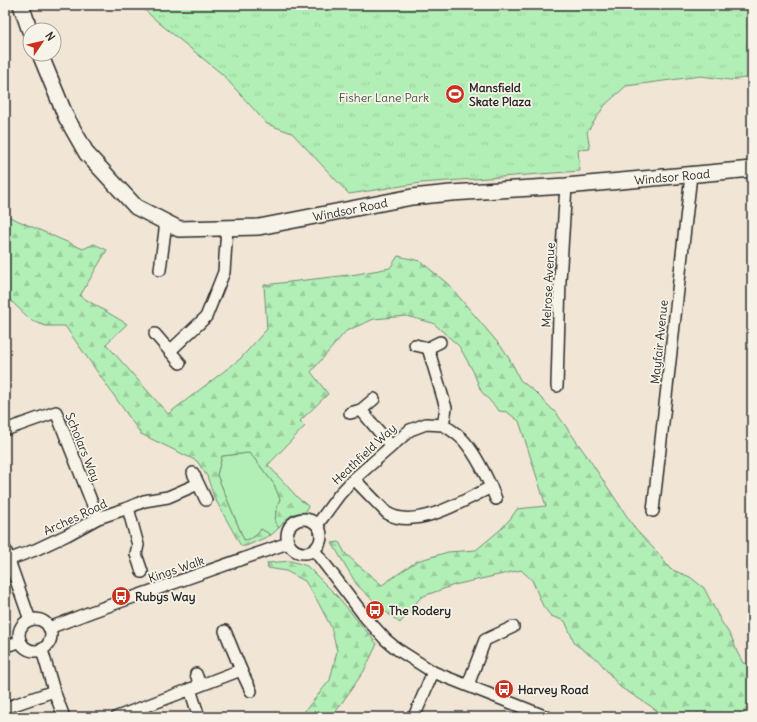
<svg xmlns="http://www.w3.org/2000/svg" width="757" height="722" viewBox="0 0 757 722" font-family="Delius,sans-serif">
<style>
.green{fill:#b2efb6;stroke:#6e8d70}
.forest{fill:url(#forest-firs);stroke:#6e8d70}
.park{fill:url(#park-tufts);stroke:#6e8d70}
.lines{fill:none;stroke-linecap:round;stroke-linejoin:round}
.street-casing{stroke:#2b2b2b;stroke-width:14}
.secondary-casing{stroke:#2b2b2b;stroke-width:18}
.street{stroke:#f7f3e8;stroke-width:11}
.secondary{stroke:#f7f3e8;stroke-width:15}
.labels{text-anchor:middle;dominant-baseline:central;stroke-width:3.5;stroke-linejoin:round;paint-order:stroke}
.poi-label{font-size:12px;font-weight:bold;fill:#2b2b2b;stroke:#f7f3e8;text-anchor:start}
.park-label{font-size:12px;fill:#465247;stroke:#f7f3e8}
.street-label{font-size:12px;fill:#2b2b2b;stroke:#f7f3e8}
</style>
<defs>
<pattern id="forest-firs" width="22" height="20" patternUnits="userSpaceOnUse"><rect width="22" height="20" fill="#b2efb6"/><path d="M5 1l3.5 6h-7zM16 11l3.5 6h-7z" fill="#99cd9d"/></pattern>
<pattern id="park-tufts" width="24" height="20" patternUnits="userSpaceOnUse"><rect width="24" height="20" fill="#b2efb6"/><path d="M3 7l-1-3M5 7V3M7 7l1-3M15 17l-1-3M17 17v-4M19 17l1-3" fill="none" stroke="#99cd9d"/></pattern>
</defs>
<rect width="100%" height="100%" fill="#f1e6d5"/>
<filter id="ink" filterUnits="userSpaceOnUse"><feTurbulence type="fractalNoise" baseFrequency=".025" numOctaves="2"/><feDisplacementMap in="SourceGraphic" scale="8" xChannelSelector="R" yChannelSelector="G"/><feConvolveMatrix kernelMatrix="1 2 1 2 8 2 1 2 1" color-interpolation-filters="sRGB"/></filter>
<g filter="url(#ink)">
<path class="green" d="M 249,453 L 254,458 L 274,484 L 280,499 L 276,511 L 275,522 L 279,528 L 271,535 L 261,529 C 257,536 252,539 244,540 L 217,475 L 222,456 Z"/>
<g class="forest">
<path d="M 5,215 L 83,249 L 94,244 L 107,250 L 80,296 L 127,324 L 106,344 L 168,414 L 240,359 L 267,329 L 264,285 L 357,274 L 390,268 L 398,256 L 420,261 L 448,284 L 504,350 L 514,367 L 520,380 L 534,391 L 557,414 L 589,459 L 636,530 L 657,552 L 670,569 L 690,577 L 704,588 L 721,621 L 732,638 L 737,652 L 743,663 L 752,666 L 752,696 L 742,717 L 665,717 L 649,705 L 620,687 L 598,660 L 575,644 L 565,621 L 551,616 L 543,606 L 532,580 L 521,570 L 454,585 L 421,597 L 400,623 L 381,608 L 357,585 L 332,543 L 339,542 L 345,553 L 358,565 L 382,585 L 417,561 L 448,552 L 476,550 L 500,530 L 511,518 L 517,509 L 546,506 L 519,421 L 507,412 L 499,411 L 481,391 L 473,371 L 459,346 L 433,323 L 406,316 L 374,319 L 346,331 L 311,372 L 328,394 L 300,421 L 305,426 L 268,465 L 298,498 L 308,506 L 306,512 C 290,513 288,517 279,528 L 275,522 L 276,511 L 280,499 L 274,484 L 254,458 L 249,453 L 222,456 L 217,475 L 244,540 C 252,539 257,536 261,529 L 271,535 L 246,546 L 241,546 L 214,497 L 207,476 L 197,461 L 141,434 L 65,326 L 46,326 L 32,321 L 8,298 L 5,296 Z"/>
<path d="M 291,561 L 307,566 L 338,597 L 377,644 L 364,671 L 332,717 L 300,717 L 330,680 L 337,651 L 331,627 L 318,602 L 305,581 L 286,571 L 268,568 L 267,563 Z"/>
</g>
<path class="park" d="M 139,5 L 752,5 L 752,77 L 730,80 L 701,76 L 626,86 L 605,105 L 587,132 L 590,149 L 578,150 L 580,171 L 421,183 L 349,194 L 292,133 L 267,124 L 222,74 L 158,22 Z"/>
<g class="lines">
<g class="street-casing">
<g id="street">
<path d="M 160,270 L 166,222"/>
<path d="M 155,334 L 180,363"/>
<path d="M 415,345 L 428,348 L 440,342"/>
<path d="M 428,348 L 446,408 L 443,425"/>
<path d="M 170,351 L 206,317 L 224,272 L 227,228"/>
<path d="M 557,386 L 560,280 L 566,186"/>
<path d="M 361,410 L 391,446"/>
<path d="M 350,413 L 361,410 L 374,399"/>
<path d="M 443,425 C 450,429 459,435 465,442 C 479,459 488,479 496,499"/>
<path d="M 5,430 L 56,412 L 98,518"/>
<path d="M 193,473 L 206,500"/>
<path d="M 354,479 L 387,513 C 415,531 465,500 491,487"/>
<path d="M 128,508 L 138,545 L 136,554 L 142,572"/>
<path d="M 653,511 L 691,175"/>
<circle cx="304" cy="536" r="17"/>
<path d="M 317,525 L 339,495 L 354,479 L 410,430 L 426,424 L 443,425"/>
<path d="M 5,549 L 30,620"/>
<path d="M 314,550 L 366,618 L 386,640 L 397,649 L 433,672 L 547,717"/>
<path d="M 5,561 L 35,550 L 67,535 L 98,518 L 128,508 L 144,501 L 168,497 L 198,484"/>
<circle cx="35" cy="635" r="16"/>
<path d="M 49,628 L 91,612 L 288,543"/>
<path d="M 225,631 L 241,670 L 251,691"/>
<path d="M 5,646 L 20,642"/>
<path d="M 42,650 L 54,691 L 64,717"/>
<path d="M 196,674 L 200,685"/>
<path d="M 468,685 L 485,640 L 513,627"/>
<path d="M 190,689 L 199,717"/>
<path d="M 5,708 L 54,691"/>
<path d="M 117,717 L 241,670"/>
<path d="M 414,717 L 433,672"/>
</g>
</g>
<g class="secondary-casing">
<g id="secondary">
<path d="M 21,5 L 30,31"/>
<path id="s1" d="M 40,54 L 66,117 L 87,154 L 136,207 L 179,229 L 259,227 L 412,197 L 451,193 L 566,186 L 752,169"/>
</g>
</g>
<use href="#street" class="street"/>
<use href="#secondary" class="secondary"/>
</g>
</g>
<defs>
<g id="stadium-disc" transform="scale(1)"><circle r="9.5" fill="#c8321e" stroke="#f7f3e8"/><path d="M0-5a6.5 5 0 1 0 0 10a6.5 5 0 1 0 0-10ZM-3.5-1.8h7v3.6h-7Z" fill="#fff"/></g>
<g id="bus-disc" transform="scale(1)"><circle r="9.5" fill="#c8321e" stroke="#f7f3e8"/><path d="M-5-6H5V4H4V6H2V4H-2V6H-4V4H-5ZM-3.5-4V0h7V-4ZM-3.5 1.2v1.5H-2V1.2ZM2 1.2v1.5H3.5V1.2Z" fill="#fff"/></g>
</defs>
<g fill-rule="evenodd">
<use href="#stadium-disc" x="455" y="94"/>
<use href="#bus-disc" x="121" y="596"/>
<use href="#bus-disc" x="375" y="610"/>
<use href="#bus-disc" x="504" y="689"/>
</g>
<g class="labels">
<g class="poi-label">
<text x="469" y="87">Mansfield<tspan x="469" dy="14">Skate Plaza</tspan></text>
<text x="135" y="596">Rubys Way</text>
<text x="389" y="610">The Rodery</text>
<text x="518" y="689">Harvey Road</text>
</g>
<g class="park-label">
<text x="384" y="97">Fisher Lane Park</text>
</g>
<g class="street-label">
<text stroke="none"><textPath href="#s1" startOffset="728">Windsor Road</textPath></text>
<text stroke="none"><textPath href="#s1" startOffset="404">Windsor Road</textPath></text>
<text transform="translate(548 285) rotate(-87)">Melrose Avenue</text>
<text transform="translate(659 342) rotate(-84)">Mayfair Avenue</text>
<text transform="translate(83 447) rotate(68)">Scholars Way</text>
<text transform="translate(364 454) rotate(-43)">Heathfield Way</text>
<text transform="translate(75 517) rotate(-25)">Arches Road</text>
<text transform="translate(176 569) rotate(-19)">Kings Walk</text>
</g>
</g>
<rect width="757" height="722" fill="none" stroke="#f7f3e8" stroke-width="20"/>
<rect x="10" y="10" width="737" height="702" fill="none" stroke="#2b2b2b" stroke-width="1.5" filter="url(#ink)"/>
<g transform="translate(42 42) rotate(55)"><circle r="19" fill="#f7f3e8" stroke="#a5a39c"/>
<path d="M0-3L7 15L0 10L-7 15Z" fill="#c8321e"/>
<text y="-6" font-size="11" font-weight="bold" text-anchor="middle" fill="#2b2b2b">N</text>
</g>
</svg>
